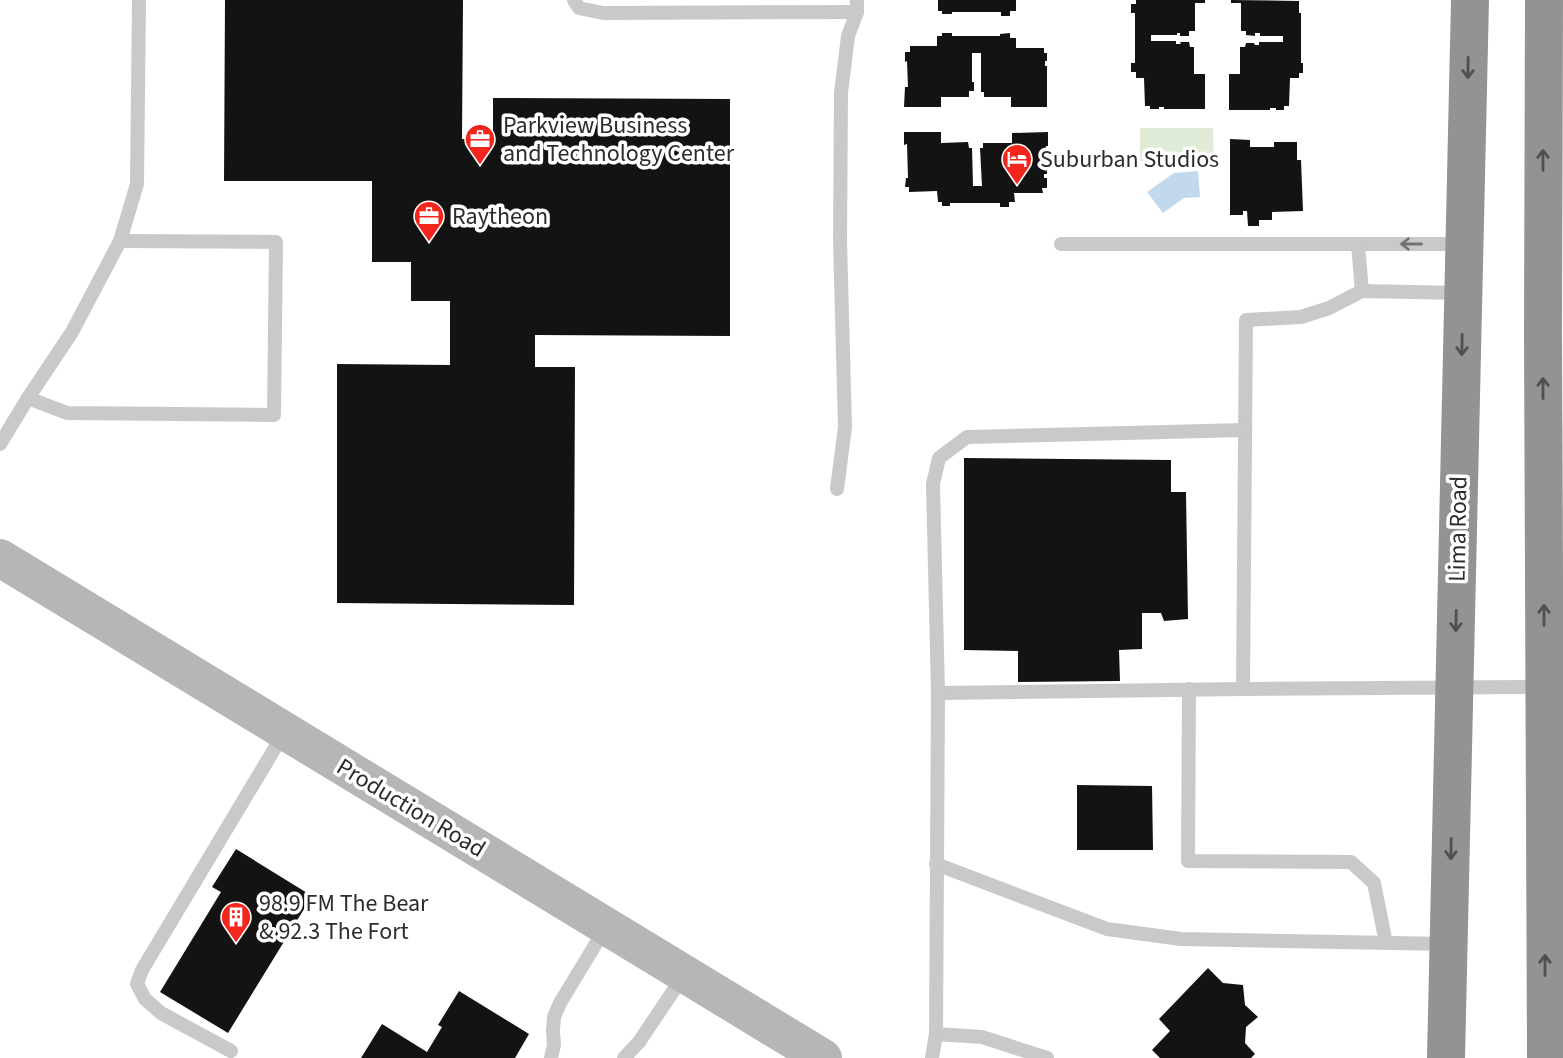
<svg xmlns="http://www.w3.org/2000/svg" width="1563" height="1058" viewBox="0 0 1563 1058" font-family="'Source Sans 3',sans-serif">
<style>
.green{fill:#e0ebd8}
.water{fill:#c2d8ed}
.building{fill:#131313}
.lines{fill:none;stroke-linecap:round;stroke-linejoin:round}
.lane{stroke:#c9c9c9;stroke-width:14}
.secondary{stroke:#b6b6b6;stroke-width:38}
.highway{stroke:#939393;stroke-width:38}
.oneway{stroke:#505050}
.oneway2{stroke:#737373}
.labels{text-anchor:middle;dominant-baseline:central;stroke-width:7;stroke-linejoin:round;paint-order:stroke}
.poi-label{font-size:24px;fill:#2c2c2c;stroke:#fff;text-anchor:start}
.street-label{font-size:24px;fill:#2c2c2c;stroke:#fff}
</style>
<rect width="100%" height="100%" fill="#fff"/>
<path class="green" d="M 1140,128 L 1213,128 L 1214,161 L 1140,161 Z"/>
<path class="water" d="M 1198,171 L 1200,197 L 1184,198 L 1163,213 L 1147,192 L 1174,173 Z"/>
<g class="building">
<path d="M 225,0 L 463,0 L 462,139 L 493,139 L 493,98 L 730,99 L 730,336 L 535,335 L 535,367 L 575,367 L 574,605 L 337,603 L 337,364 L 450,365 L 450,301 L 411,301 L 411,262 L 372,262 L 372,181 L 224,181 Z"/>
<path d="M 938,0 L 1016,0 L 1016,11 L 1010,11 L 1010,16 L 1001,16 L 1001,12 L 952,12 L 952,14 L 942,14 L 942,11 L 938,11 Z"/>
<path d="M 1136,0 L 1205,0 L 1205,3 L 1195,3 L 1195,31 L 1189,31 L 1189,36 L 1180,36 L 1180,33 L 1177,33 L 1177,35 L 1151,35 L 1151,41 L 1176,41 L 1176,44 L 1181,44 L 1180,42 L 1189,42 L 1190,47 L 1194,47 L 1194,74 L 1205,74 L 1205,109 L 1164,109 L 1164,107 L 1159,107 L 1159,109 L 1150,109 L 1150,106 L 1145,106 L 1144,78 L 1136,78 L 1136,72 L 1131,72 L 1131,63 L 1135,63 L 1135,13 L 1131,13 L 1131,4 L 1136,4 Z"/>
<path d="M 1231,0 L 1299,1 L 1299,13 L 1301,13 L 1301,63 L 1303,63 L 1303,73 L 1299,73 L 1299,78 L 1290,78 L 1289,106 L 1284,106 L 1284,110 L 1276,110 L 1276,108 L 1270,108 L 1270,110 L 1229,110 L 1229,74 L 1240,74 L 1240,47 L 1245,47 L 1246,43 L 1254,43 L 1255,45 L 1259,45 L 1259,42 L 1283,42 L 1283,36 L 1260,36 L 1260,33 L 1255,33 L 1255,36 L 1246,35 L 1246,31 L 1241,31 L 1241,3 L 1231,3 Z"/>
<path d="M 942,33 L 952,33 L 952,36 L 1000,36 L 1000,34 L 1010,33 L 1010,38 L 1016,38 L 1016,48 L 1044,48 L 1044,53 L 1047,53 L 1047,61 L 1045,61 L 1045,66 L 1047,66 L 1047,107 L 1011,107 L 1011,97 L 984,97 L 984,92 L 981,92 L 981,53 L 972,53 L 972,82 L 974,82 L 974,91 L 969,91 L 969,97 L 941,97 L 941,107 L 904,107 L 905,87 L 908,87 L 907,61 L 905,62 L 905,52 L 910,52 L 910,46 L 937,46 L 937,36 L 942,36 Z"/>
<path d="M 904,132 L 941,132 L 941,143 L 968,142 L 969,148 L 972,148 L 973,186 L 982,186 L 980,148 L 983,148 L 983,143 L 1012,143 L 1012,133 L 1048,132 L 1048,146 L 1046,146 L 1047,174 L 1044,174 L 1044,178 L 1047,178 L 1047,188 L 1042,188 L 1043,193 L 1014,193 L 1015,202 L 1009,202 L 1009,207 L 1000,207 L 1000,203 L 950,203 L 950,206 L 942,206 L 942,202 L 938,202 L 937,191 L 909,192 L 909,187 L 905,187 L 906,178 L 908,178 L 907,144 L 904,145 Z"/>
<path d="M 1230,139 L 1250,140 L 1250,147 L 1274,147 L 1274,142 L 1297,142 L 1297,160 L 1301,160 L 1303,211 L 1272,212 L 1272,220 L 1259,220 L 1259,226 L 1248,226 L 1247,211 L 1243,211 L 1243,215 L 1230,215 Z"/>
<path d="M 964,458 L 1171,460 L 1171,492 L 1186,492 L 1188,619 L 1164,621 L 1161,613 L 1142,613 L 1142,649 L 1119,650 L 1120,681 L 1018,682 L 1018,651 L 964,650 Z"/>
<path d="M 1077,785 L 1152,786 L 1153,850 L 1077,850 Z"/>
<path d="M 236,849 L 312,896 L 228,1033 L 160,992 L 221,892 L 212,887 Z"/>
<path d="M 1208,968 L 1223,983 L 1243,985 L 1245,1005 L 1258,1017 L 1246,1027 L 1245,1043 L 1255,1054 L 1251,1058 L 1160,1058 L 1152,1050 L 1170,1031 L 1159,1019 Z"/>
<path d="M 459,991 L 529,1034 L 515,1058 L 361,1058 L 382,1024 L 427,1052 L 442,1027 L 438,1025 Z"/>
</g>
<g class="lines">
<g class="lane">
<path d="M 574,0 L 579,8 L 603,13 L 857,12"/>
<path d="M 1061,244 L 1462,244"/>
<path d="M 1358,245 L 1362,291"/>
<path d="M 1462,293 L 1362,291 L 1329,308 L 1301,317 L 1246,320 L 1243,689 L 1543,687"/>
<path d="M 28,398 L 67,413 L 274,415 L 276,242 L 120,241"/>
<path d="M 0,444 L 28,398 L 72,332 L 120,241 L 137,184 L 139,0"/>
<path d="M 837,489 L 845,427 L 840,241 L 841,93 L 848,36 L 857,12 L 857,0"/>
<path d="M 1189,689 L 1188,861 L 1351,862 L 1374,883 L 1386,943"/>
<path d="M 938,693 L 1243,689"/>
<path d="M 936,864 L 1107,929 L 1181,939 L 1447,944"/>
<path d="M 936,1034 L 982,1037 L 1047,1058"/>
<path d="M 231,1051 L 161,1013 L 145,999 L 137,984 L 142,970 L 284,733"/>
<path d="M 551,1058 L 554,1045 L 553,1031 L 554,1017 L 560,1003 L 606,927"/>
<path d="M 624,1058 L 639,1042 L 684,975"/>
<path d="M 932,1058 L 936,1034 L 938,693 L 933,484 L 939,458 L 967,437 L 1245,430"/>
</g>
<path class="secondary" d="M 0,558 L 823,1058"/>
<g class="highway">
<path d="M 1544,0 L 1543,333 L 1546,1058"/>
<path d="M 1446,1058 L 1470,0"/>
</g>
</g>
<defs><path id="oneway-shaft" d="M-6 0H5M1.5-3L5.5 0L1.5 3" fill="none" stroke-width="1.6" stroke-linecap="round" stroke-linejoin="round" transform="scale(1.75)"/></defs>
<g class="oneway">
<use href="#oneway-shaft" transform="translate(1468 68) rotate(91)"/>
<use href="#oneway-shaft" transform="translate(1543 160) rotate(-90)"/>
<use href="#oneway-shaft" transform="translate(1462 345) rotate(91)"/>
<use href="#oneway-shaft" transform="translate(1543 388) rotate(-90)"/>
<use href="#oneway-shaft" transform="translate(1544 615) rotate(-90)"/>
<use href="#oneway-shaft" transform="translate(1456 621) rotate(91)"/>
<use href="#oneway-shaft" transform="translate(1451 849) rotate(91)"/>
<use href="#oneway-shaft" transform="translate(1545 965) rotate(-90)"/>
</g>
<use class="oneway2" href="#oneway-shaft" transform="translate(1411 244) rotate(180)"/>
<defs>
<g id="office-pin" transform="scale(1.575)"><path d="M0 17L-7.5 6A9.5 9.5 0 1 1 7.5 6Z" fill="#f3261e" stroke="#fff"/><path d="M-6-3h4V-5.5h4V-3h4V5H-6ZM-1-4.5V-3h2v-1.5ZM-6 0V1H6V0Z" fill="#fff"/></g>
<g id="hotel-pin" transform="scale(1.575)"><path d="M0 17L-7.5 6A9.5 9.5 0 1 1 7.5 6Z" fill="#f3261e" stroke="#fff"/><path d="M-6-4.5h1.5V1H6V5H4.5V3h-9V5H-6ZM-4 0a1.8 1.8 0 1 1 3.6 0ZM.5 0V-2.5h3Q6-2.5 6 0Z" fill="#fff"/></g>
<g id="building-pin" transform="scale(1.575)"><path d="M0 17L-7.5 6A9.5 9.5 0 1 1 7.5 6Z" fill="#f3261e" stroke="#fff"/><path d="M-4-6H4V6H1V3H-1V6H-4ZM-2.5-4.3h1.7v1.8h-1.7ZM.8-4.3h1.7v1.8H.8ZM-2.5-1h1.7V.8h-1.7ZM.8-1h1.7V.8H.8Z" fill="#fff"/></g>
</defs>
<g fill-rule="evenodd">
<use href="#office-pin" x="480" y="139"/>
<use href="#hotel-pin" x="1017" y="159"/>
<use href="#office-pin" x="429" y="216"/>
<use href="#building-pin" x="236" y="917"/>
</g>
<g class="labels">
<g class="poi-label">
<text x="503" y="125">Parkview Business<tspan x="503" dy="28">and Technology Center</tspan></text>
<text x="1040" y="159">Suburban Studios</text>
<text x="452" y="216">Raytheon</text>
<text x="259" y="903">98.9 FM The Bear<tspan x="259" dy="28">&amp; 92.3 The Fort</tspan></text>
</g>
<g class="street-label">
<text transform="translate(1458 529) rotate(-89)">Lima Road</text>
<text transform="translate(411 808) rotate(31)">Production Road</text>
</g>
</g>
</svg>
